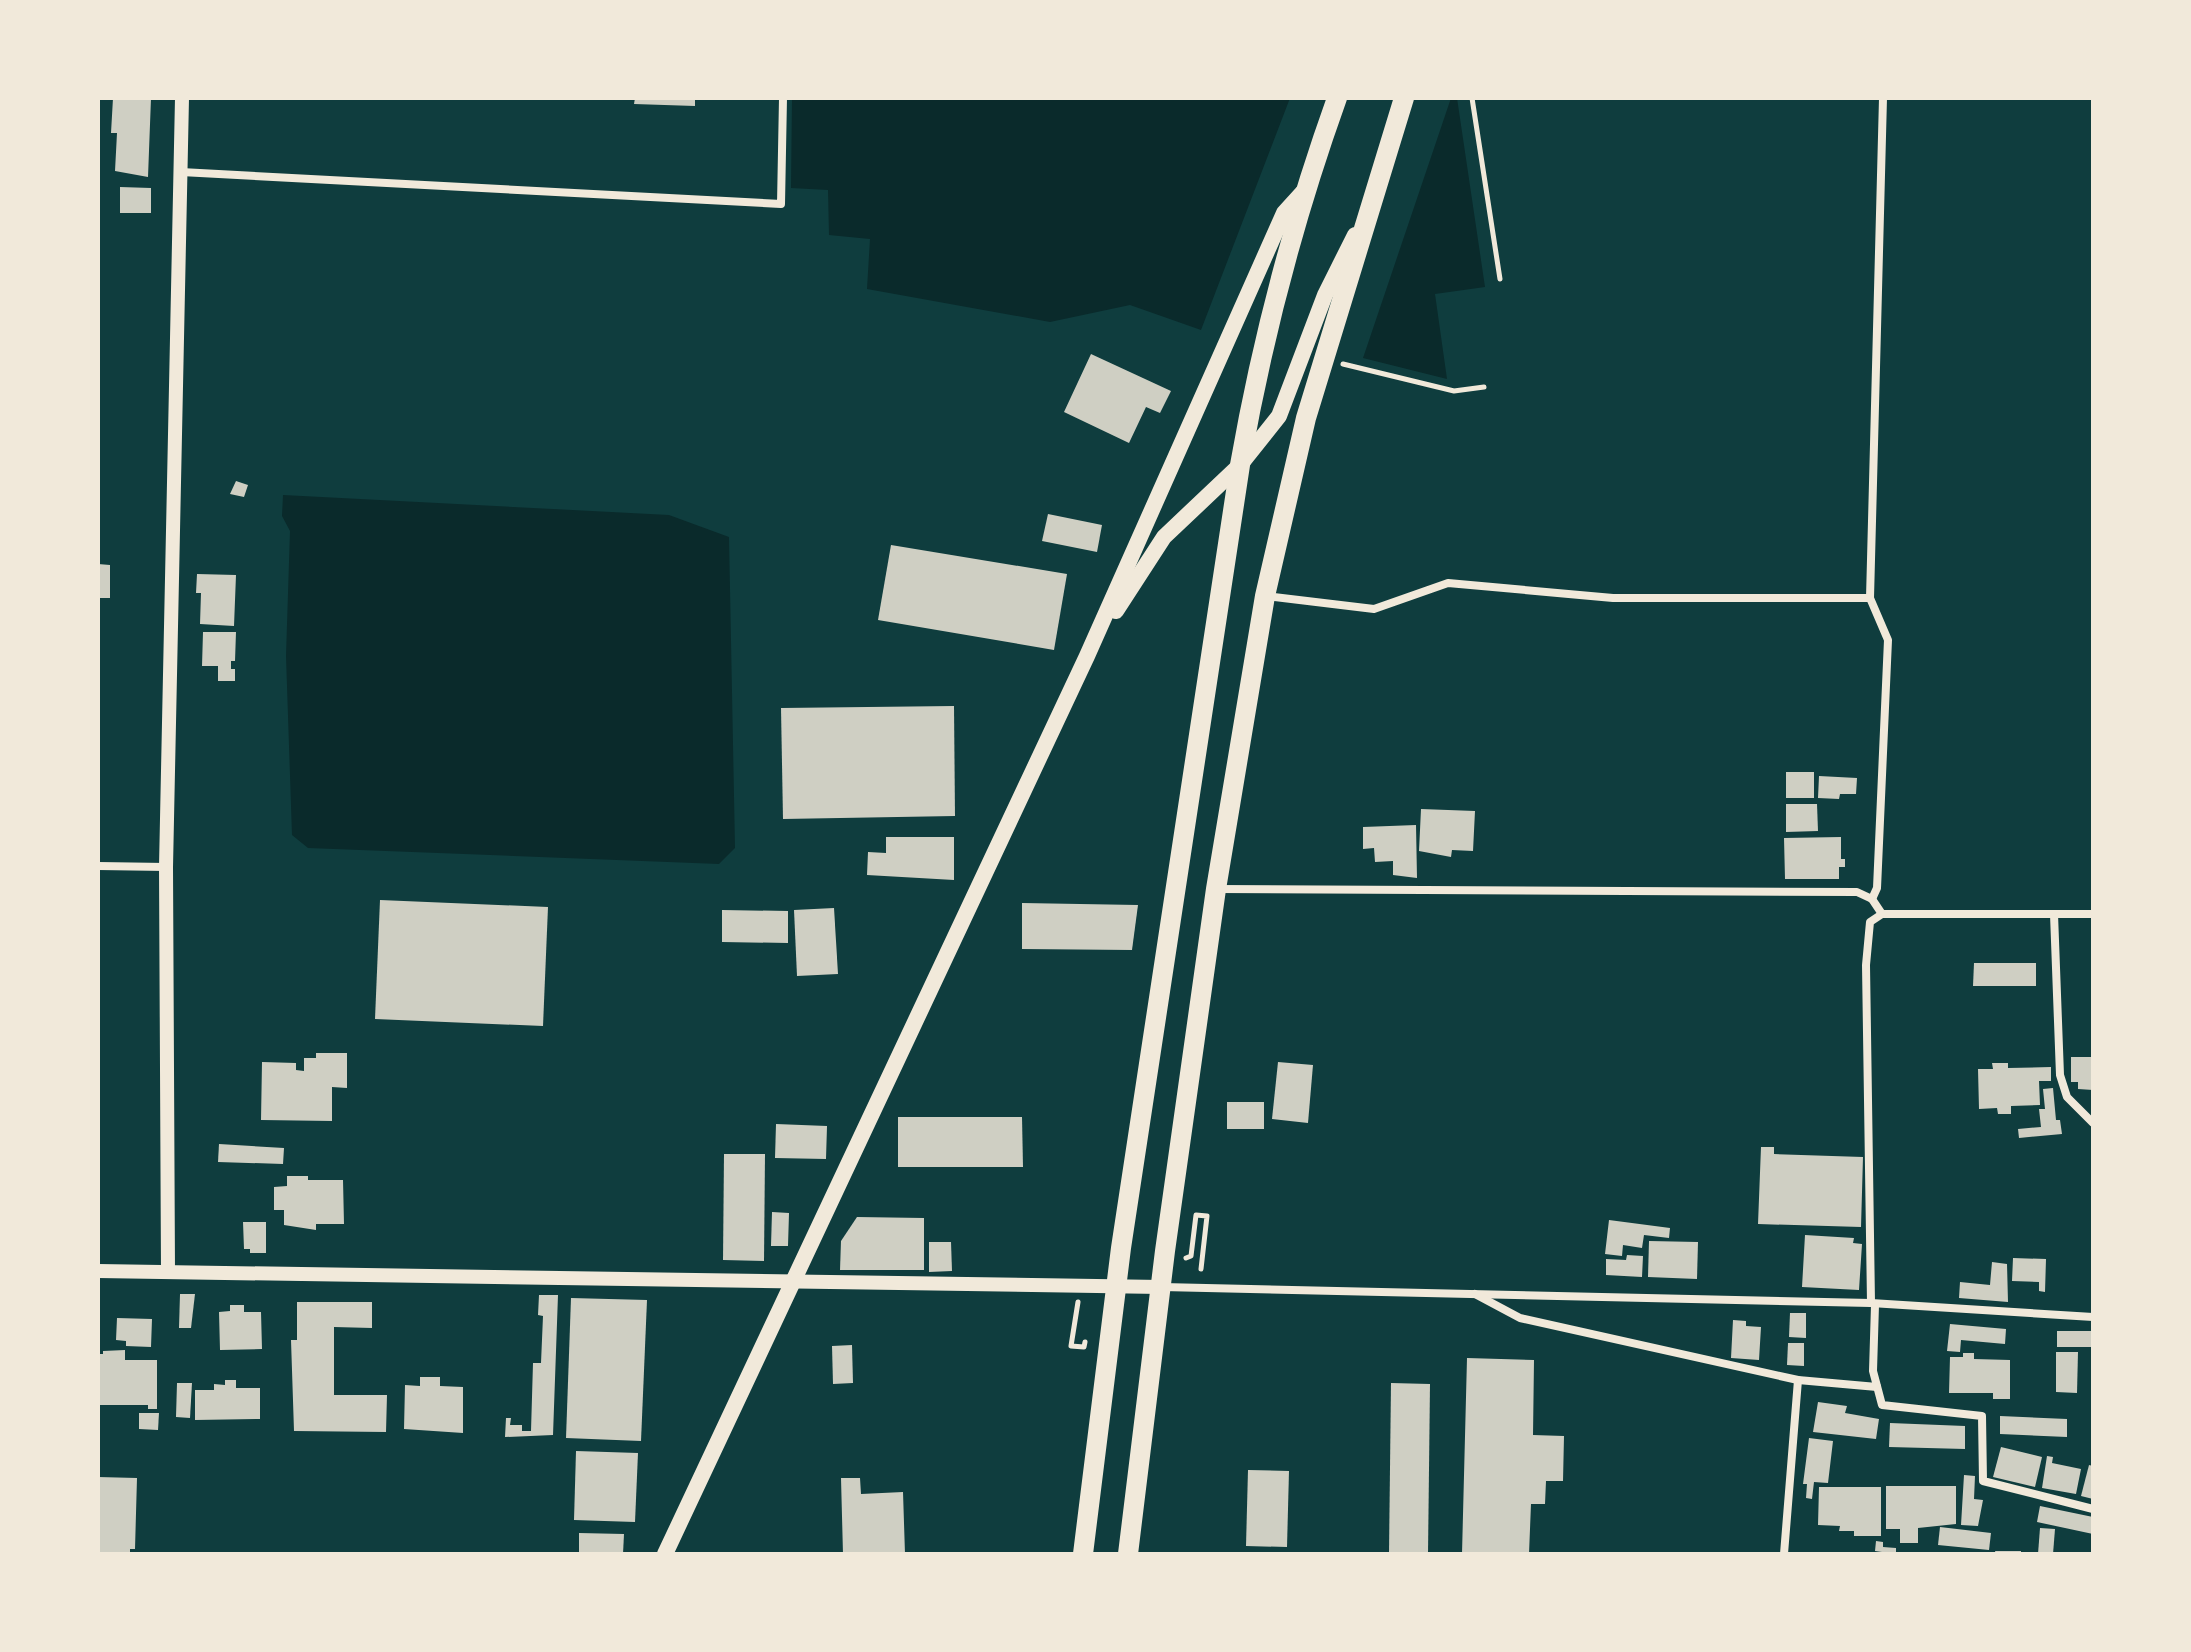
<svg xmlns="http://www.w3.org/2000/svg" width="2191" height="1652" viewBox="0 0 2191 1652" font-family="'Crimson Pro',serif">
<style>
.water{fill:#0a2a2b}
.building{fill:#cfcfc3}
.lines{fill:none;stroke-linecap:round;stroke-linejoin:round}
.path{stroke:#f1e9da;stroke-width:5}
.minor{stroke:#f1e9da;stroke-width:8}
.tertiary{stroke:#f1e9da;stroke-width:14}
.secondary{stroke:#f1e9da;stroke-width:16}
.trunk{stroke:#f1e9da;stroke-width:20}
</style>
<rect width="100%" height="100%" fill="#0f3d3e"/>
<g class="water">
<path d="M 792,98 L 1290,98 L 1201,330 L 1130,305 L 1050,322 L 867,289 L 870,239 L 829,235 L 828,190 L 791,188 Z"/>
<path d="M 1451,98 L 1457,98 L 1485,287 L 1435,294 L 1447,379 L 1363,358 Z"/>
<path d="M 283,495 L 669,515 L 729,537 L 735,848 L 719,864 L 308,848 L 292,835 L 286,656 L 290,531 L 282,516 Z"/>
</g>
<g class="building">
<path d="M 113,98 L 151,98 L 148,177 L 115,171 L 117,133 L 111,133 Z"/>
<path d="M 635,98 L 695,98 L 695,106 L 634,104 Z"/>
<path d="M 120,187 L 151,188 L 151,213 L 120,213 Z"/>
<path d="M 1091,354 L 1171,391 L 1160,413 L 1146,407 L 1129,443 L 1064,412 Z"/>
<path d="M 236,481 L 248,485 L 244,497 L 230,494 Z"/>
<path d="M 1048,514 L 1102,525 L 1097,552 L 1042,541 Z"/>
<path d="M 891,545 L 1067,574 L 1054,650 L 878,620 Z"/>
<path d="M 98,564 L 110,565 L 110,598 L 98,598 Z"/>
<path d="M 197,574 L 236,575 L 234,626 L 200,624 L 201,593 L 196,593 Z"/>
<path d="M 203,632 L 236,632 L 235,661 L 231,661 L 231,669 L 235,669 L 235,681 L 218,681 L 218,666 L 202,666 Z"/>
<path d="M 954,706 L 955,816 L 783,819 L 781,708 Z"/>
<rect x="1786" y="772" width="28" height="26"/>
<path d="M 1819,776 L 1857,778 L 1856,794 L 1840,794 L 1839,799 L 1818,798 Z"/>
<path d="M 1786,804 L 1817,804 L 1818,831 L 1786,832 Z"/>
<path d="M 1421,809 L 1475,811 L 1473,851 L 1452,850 L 1451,857 L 1419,851 Z"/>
<path d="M 1416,825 L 1417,878 L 1393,875 L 1393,861 L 1375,862 L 1374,848 L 1363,849 L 1363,827 Z"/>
<path d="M 886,837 L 954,837 L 954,880 L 867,875 L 868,852 L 886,853 Z"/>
<path d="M 1841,837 L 1841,859 L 1845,859 L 1845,867 L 1839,867 L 1839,879 L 1785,879 L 1784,838 Z"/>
<path d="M 380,900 L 548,907 L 543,1026 L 375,1019 Z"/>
<path d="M 1022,903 L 1138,905 L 1132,950 L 1022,949 Z"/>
<path d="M 834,908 L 838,974 L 797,976 L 794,910 Z"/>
<path d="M 722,910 L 788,911 L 788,943 L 722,942 Z"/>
<path d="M 1974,963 L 2036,963 L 2036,986 L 1973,986 Z"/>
<path d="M 316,1053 L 347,1053 L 347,1088 L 332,1087 L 332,1121 L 261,1120 L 262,1062 L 296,1063 L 296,1070 L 304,1071 L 304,1058 L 316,1058 Z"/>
<path d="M 2071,1057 L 2093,1057 L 2093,1090 L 2078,1089 L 2078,1082 L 2071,1082 Z"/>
<path d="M 1278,1062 L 1313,1065 L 1308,1123 L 1272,1119 Z"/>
<path d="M 1992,1063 L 2008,1063 L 2008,1068 L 2051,1067 L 2051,1081 L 2039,1081 L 2040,1105 L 2011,1106 L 2011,1114 L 1998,1114 L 1997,1108 L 1979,1109 L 1978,1069 L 1993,1069 Z"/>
<path d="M 2053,1088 L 2056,1120 L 2060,1120 L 2062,1134 L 2019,1138 L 2018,1129 L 2041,1127 L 2039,1109 L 2045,1109 L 2043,1089 Z"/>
<rect x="1227" y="1102" width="37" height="27"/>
<path d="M 898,1117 L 1022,1117 L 1023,1167 L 898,1167 Z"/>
<path d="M 776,1124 L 827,1126 L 826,1159 L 775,1158 Z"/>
<path d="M 219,1144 L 284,1148 L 283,1164 L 218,1162 Z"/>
<path d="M 1761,1147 L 1774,1147 L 1774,1154 L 1863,1157 L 1861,1227 L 1758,1224 Z"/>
<path d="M 724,1154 L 765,1154 L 764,1261 L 723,1260 Z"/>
<path d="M 287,1176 L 308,1176 L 308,1180 L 343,1180 L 344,1224 L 316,1224 L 316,1230 L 284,1225 L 284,1210 L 274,1210 L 274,1187 L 287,1186 Z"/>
<path d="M 772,1212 L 789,1213 L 788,1246 L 771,1246 Z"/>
<path d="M 857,1217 L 924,1218 L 924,1270 L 840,1270 L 841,1241 Z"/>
<path d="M 1609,1220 L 1670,1228 L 1669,1238 L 1644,1235 L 1642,1248 L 1623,1245 L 1622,1256 L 1605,1254 Z"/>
<path d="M 243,1222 L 266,1222 L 266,1253 L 250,1253 L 250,1249 L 244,1249 Z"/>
<path d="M 1805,1235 L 1854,1238 L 1853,1243 L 1862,1244 L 1859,1290 L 1802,1287 Z"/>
<path d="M 1649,1241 L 1698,1242 L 1697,1279 L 1648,1277 Z"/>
<path d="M 929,1242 L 951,1242 L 952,1271 L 929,1272 Z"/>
<path d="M 1627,1255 L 1643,1256 L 1642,1277 L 1606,1275 L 1606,1259 L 1626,1260 Z"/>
<path d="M 2013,1258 L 2046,1259 L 2045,1292 L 2039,1291 L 2039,1282 L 2012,1281 Z"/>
<path d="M 1992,1262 L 2007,1264 L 2008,1302 L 1959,1298 L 1960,1282 L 1990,1285 Z"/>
<path d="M 180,1294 L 195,1294 L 191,1328 L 179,1328 Z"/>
<path d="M 539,1295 L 558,1295 L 553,1435 L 505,1437 L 506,1418 L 511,1418 L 510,1425 L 522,1425 L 522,1431 L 531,1431 L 533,1363 L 541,1363 L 543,1316 L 538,1315 Z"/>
<path d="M 571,1298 L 647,1300 L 641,1441 L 566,1438 Z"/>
<path d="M 297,1302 L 372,1302 L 372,1328 L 334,1327 L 334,1395 L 387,1395 L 386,1432 L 294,1431 L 291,1340 L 297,1340 Z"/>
<path d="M 230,1305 L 244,1305 L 244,1312 L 261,1312 L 262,1349 L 220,1350 L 219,1312 L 230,1311 Z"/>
<path d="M 1790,1313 L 1806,1313 L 1806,1338 L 1789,1337 Z"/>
<path d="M 117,1318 L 152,1319 L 151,1347 L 126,1346 L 126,1341 L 116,1340 Z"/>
<path d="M 1733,1320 L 1746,1321 L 1746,1326 L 1761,1327 L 1759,1360 L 1731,1358 Z"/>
<path d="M 1950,1324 L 2006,1329 L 2005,1344 L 1961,1340 L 1960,1352 L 1947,1351 Z"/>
<rect x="2057" y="1331" width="36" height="16"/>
<path d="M 1788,1343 L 1804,1343 L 1804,1366 L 1787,1365 Z"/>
<path d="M 852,1345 L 853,1383 L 833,1384 L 832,1346 Z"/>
<path d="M 125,1350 L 125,1360 L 157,1360 L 157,1409 L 148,1409 L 148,1405 L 98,1405 L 98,1354 L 103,1354 L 103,1351 Z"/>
<path d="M 2056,1352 L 2078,1352 L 2077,1393 L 2056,1392 Z"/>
<path d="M 1963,1353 L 1974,1353 L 1974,1359 L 2010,1360 L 2010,1399 L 1993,1399 L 1993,1393 L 1949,1393 L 1950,1357 L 1963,1357 Z"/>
<path d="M 1467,1358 L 1534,1360 L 1533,1435 L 1564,1436 L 1563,1481 L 1546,1481 L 1545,1504 L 1531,1504 L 1529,1554 L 1462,1554 Z"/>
<path d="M 420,1377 L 440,1377 L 440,1386 L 463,1387 L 463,1433 L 404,1429 L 405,1385 L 420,1386 Z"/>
<path d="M 225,1380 L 236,1380 L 236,1388 L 260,1388 L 260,1419 L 195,1420 L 195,1390 L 214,1390 L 214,1384 L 225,1385 Z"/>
<path d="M 177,1383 L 192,1383 L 190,1418 L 176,1417 Z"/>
<path d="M 1391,1383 L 1430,1384 L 1428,1554 L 1389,1554 Z"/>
<path d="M 1818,1402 L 1847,1406 L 1845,1413 L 1879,1419 L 1876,1439 L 1813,1432 Z"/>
<path d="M 139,1413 L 159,1413 L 158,1430 L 139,1429 Z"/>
<path d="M 2000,1416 L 2067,1419 L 2067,1437 L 2000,1434 Z"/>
<path d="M 1890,1423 L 1965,1426 L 1965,1449 L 1889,1447 Z"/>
<path d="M 1809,1438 L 1833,1441 L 1828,1483 L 1814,1482 L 1812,1499 L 1806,1498 L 1807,1484 L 1803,1484 Z"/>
<path d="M 2001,1447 L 2042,1457 L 2035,1487 L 1993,1477 Z"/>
<path d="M 576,1451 L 638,1453 L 635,1522 L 574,1520 Z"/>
<path d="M 2047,1456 L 2053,1457 L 2052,1463 L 2081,1469 L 2076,1494 L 2042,1488 Z"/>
<path d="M 2089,1465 L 2093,1466 L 2093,1499 L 2081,1496 Z"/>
<path d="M 1248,1470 L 1289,1471 L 1287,1547 L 1246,1546 Z"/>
<path d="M 1964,1475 L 1975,1476 L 1974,1499 L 1983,1500 L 1978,1526 L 1961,1525 Z"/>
<path d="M 98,1477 L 137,1478 L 135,1549 L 130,1549 L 130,1554 L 98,1554 Z"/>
<path d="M 841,1478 L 860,1478 L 861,1494 L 903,1492 L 905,1554 L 843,1554 Z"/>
<path d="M 1886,1486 L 1956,1486 L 1956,1524 L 1918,1528 L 1918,1543 L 1900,1543 L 1900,1529 L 1886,1529 Z"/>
<path d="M 1819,1487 L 1881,1487 L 1881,1536 L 1854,1536 L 1854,1531 L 1839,1531 L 1840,1526 L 1818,1525 Z"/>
<path d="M 2040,1506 L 2093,1517 L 2093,1534 L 2037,1522 Z"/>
<path d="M 1940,1527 L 1991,1533 L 1989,1550 L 1938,1545 Z"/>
<path d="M 2040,1528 L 2055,1529 L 2053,1554 L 2038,1554 Z"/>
<path d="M 579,1533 L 624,1534 L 623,1554 L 579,1554 Z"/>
<path d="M 1876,1541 L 1883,1542 L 1883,1547 L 1896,1548 L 1896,1554 L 1875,1551 Z"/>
<path d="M 1995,1551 L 2021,1551 L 2021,1554 L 1996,1554 Z"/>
</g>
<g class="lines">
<g class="path">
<path d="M 1472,98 L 1500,279"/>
<path d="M 1343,364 L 1454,391 L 1484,387"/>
<path d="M 1186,1258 L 1191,1256 L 1196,1215 L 1207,1216 L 1201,1269"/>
<path d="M 1078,1302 L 1071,1346 L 1084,1347 L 1085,1342"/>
</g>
<g class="minor">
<path d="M 181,172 L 781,204 L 783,98"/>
<path d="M 1266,596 L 1374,609 L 1448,583 L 1613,598 L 1870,598"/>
<path d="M 98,866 L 166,867"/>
<path d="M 1216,889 L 1857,892 L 1872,899 L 1882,914 L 2093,914"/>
<path d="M 1872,899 L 1877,888 L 1888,640 L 1870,598 L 1883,98"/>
<path d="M 2054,914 L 2060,1075 L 2067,1097 L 2093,1123"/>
<path d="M 1162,1287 L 1871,1303 L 2093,1317"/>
<path d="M 1475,1294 L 1520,1318 L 1798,1380 L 1877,1387"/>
<path d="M 1871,1303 L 1866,965 L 1870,922 L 1882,914"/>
<path d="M 1875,1305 L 1873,1371 L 1882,1405 L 1982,1416 L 1983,1481 L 2093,1509"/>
<path d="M 1784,1554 L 1798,1380"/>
</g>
<g class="tertiary">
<path d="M 168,1270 L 166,867 L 182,98"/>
<path d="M 98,1271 L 1161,1287"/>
</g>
<g class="secondary">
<path d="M 1116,611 L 1164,537 L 1240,465 L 1279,416 L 1325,295 L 1355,235"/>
<path d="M 665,1554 L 1087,656 L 1284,213 L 1304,191"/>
</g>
<g class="trunk">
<path d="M 1083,1554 L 1121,1248 L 1240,465 C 1262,339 1294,218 1337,98"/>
<path d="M 1128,1554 L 1165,1251 L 1216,889 L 1265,596 L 1306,418 L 1404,98"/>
</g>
</g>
<rect width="2191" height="1652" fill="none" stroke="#f1e9da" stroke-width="200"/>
</svg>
